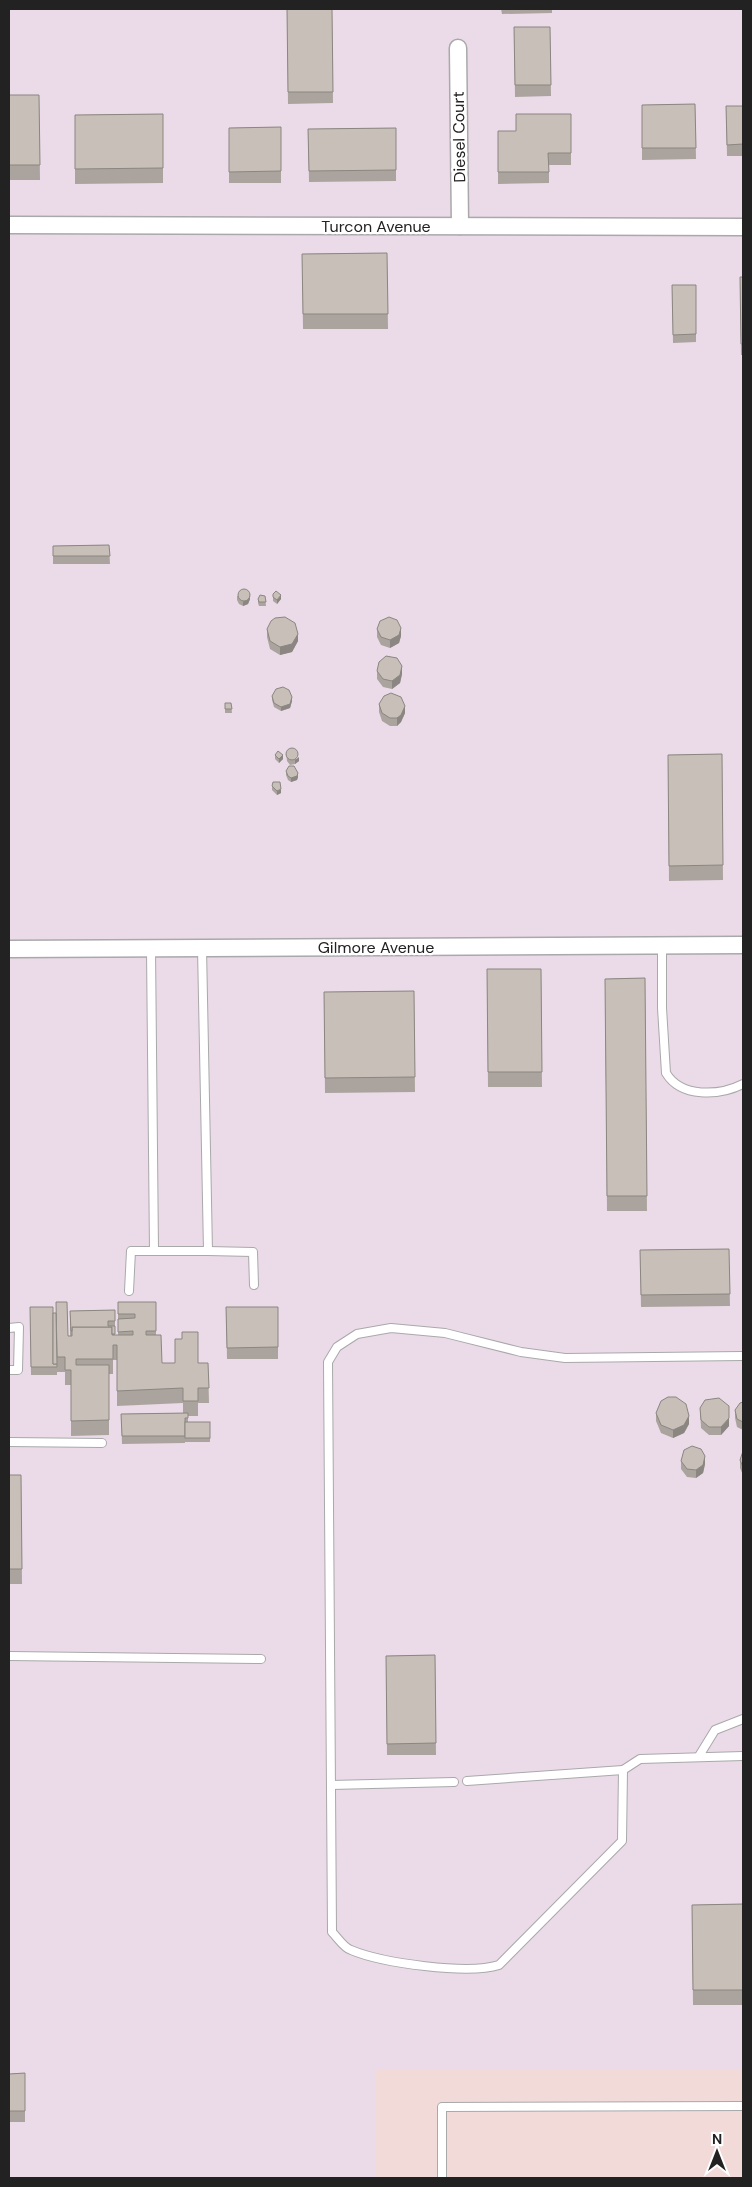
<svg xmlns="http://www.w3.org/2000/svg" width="752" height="2187" viewBox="0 0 752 2187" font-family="'DM Sans',sans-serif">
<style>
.commercial{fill:#f2dad9}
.industrial{fill:#ebdbe8}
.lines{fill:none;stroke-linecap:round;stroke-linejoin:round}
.lane-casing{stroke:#a9a9a9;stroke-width:10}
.street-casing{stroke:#a9a9a9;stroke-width:19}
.lane{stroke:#fff;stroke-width:8}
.street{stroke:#fff;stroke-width:16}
.wall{fill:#aba49e}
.shaded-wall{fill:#8b8681}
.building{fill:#c7bfb8;stroke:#8b8681}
.labels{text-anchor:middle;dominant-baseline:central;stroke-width:4.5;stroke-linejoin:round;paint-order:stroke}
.street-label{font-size:16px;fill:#222;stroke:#fff}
</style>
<rect width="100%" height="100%" fill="#f2efe9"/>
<path class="commercial" d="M 375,2069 L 743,2069 L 743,2178 L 376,2178 Z"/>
<path class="industrial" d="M 9,9 L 743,9 L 743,2069 L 376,2069 L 376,2178 L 9,2178 Z"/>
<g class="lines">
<g class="lane-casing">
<g id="lane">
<path d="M 662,946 L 662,1008 L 666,1073 C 681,1098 719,1096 743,1084"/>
<path d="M 151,949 L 154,1251 L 208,1251 L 202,948"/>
<path d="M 208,1251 L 253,1252 L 254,1285"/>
<path d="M 129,1291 L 131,1251 L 154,1251"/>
<path d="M 9,1328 L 19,1327 L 18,1370 L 9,1370"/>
<path d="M 743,1356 L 565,1358 L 521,1352 L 445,1333 L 391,1328 L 357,1334 L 337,1347 L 328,1362 L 332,1932 C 338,1938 344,1948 351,1950 C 382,1963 468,1975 499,1965 L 622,1841 L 623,1770 L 640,1759 L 743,1756"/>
<path d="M 9,1442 L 102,1443"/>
<path d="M 9,1656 L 261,1659"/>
<path d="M 699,1756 L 715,1730 L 743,1719"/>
<path d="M 467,1781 L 623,1770"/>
<path d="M 331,1785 L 454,1782"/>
<path d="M 442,2178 L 442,2107 L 743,2106"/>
</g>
</g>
<g class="street-casing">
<g id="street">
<path d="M 458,48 L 460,226"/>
<path d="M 9,225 L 743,227"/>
<path d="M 9,949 L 743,945"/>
</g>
</g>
<use href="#lane" class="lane"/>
<use href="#street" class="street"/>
</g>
<g class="wall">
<path d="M 287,9 L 332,9 L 333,103 L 288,104 Z"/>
<path d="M 501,9 L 552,9 L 552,13 L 502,14 Z"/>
<path d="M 514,27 L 550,27 L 551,96 L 515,97 Z"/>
<path d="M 9,95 L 39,95 L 40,180 L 9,180 Z"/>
<path d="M 695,104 L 696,159 L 642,160 L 642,105 Z"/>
<path d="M 726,106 L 743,106 L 743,156 L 727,156 Z"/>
<path d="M 163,114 L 163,183 L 75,184 L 75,115 Z"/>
<path d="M 571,114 L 571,165 L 549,165 L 549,183 L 498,184 L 498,131 L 516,131 Z"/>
<path d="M 281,127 L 281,183 L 229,183 L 229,128 Z"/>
<path d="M 396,128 L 396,181 L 309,182 L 308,129 Z"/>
<path d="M 387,253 L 388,329 L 303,329 L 302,254 Z"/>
<path d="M 740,277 L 743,277 L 743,355 L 741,355 Z"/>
<path d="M 672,285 L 696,285 L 696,342 L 673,343 Z"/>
<path d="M 109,545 L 110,564 L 53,564 L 53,546 Z"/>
<path d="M 237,596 L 250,599 L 248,604 L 243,606 L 239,604 L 237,600 Z"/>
<path d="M 265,596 L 266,606 L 259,606 L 258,603 L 258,599 Z"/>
<path d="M 273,597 L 281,599 L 277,604 L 273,601 Z"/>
<path d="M 267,629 L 298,641 L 292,652 L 280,655 L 270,649 L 267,637 Z"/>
<path d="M 377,629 L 401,636 L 399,643 L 390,648 L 381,645 L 377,637 Z"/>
<path d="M 377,671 L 402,674 L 400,683 L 392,689 L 383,687 L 377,679 Z"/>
<path d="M 272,696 L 292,701 L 290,708 L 281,711 L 274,707 L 272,700 Z"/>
<path d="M 225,703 L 231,703 L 232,713 L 225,713 Z"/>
<path d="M 379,704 L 405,713 L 401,722 L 397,726 L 390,726 L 382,721 L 379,712 Z"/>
<path d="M 286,752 L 299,761 L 295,764 L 290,765 L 287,761 Z"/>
<path d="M 722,754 L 723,880 L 669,881 L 668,755 Z"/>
<path d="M 275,755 L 283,759 L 279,763 L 275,759 Z"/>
<path d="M 286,771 L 298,777 L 297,780 L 291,782 L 288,780 L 286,775 Z"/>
<path d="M 272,786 L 281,793 L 277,795 L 272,790 Z"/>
<path d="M 487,969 L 541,969 L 542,1087 L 488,1087 Z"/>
<path d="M 645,978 L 647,1211 L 607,1211 L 605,979 Z"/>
<path d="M 414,991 L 415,1092 L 325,1093 L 324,992 Z"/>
<path d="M 729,1249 L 730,1306 L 641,1307 L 640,1250 Z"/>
<path d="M 118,1302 L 156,1302 L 156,1335 L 162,1363 L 208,1363 L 209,1403 L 198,1403 L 198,1416 L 188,1416 L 188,1422 L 210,1422 L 210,1442 L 185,1442 L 185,1443 L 122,1444 L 121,1414 L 183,1413 L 183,1403 L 117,1406 L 117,1360 L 113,1360 L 113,1374 L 109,1374 L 109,1435 L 71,1436 L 71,1385 L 65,1385 L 65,1372 L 57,1372 L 57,1375 L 31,1375 L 30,1307 L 53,1313 L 68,1336 L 70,1336 L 70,1311 L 115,1310 L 115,1335 L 118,1335 Z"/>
<path d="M 226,1307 L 278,1307 L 278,1359 L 227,1359 Z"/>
<path d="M 743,1402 L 743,1430 L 737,1427 L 735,1418 L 735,1410 Z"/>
<path d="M 700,1408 L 729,1426 L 721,1435 L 709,1435 L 701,1428 Z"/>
<path d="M 656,1413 L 689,1424 L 684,1433 L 673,1438 L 661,1433 L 656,1421 Z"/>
<path d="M 743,1451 L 743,1475 L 740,1468 L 740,1460 Z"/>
<path d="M 681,1461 L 705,1464 L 703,1473 L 696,1478 L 687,1477 L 681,1469 Z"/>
<path d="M 9,1475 L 21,1475 L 22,1584 L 9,1584 Z"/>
<path d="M 435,1655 L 436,1755 L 387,1755 L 386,1656 Z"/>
<path d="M 743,1904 L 743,2005 L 693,2005 L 692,1905 Z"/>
<path d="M 25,2073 L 25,2122 L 9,2122 L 9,2074 Z"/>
</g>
<g class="shaded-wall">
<path d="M 250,595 L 250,599 L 248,604 L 243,606 L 243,602 Z"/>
<path d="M 281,595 L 281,599 L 277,604 L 277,600 Z"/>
<path d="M 401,628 L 401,636 L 399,643 L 390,648 L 390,640 Z"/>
<path d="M 298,634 L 298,641 L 292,652 L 280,655 L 280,647 Z"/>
<path d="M 402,666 L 402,674 L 400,683 L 392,689 L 392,681 Z"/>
<path d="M 292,697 L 292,701 L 290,708 L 281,711 L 281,707 Z"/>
<path d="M 405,706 L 405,713 L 401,722 L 397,726 L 397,718 Z"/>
<path d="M 283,755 L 283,759 L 279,763 L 279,759 Z"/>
<path d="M 299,757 L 299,761 L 295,764 L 295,760 Z"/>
<path d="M 298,773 L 298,777 L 297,780 L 291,782 L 291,778 Z"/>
<path d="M 281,789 L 281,793 L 277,795 L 277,791 Z"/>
<path d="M 689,1416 L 689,1424 L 684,1433 L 673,1438 L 673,1430 Z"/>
<path d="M 729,1418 L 729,1426 L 721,1435 L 721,1427 Z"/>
<path d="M 705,1456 L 705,1464 L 703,1473 L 696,1478 L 696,1470 Z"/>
</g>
<g class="building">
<path d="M 287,9 L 332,9 L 333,92 L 288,92 Z"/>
<path d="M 514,27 L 550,27 L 551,85 L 515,85 Z"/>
<path d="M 9,95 L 39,95 L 40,165 L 9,165 Z"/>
<path d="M 695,104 L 696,148 L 642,148 L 642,105 Z"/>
<path d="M 726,106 L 743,106 L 743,144 L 727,145 Z"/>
<path d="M 163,114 L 163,168 L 75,169 L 75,115 Z"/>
<path d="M 516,114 L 571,114 L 571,153 L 548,153 L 549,172 L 498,172 L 498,131 L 516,131 Z"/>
<path d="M 281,127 L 281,171 L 229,172 L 229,128 Z"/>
<path d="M 396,128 L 396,170 L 309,171 L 308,129 Z"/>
<path d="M 387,253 L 388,314 L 303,314 L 302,254 Z"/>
<path d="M 740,277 L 743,277 L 743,344 L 741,344 Z"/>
<path d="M 672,285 L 696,285 L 696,334 L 673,335 Z"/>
<path d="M 109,545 L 110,556 L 53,556 L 53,546 Z"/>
<circle cx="244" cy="595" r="6"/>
<path d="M 276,591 L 281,595 L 277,600 L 273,597 L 273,594 Z"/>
<path d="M 260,595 L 265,596 L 266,602 L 259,602 L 258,599 Z"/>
<path d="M 285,617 L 295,623 L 298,634 L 292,644 L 280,647 L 270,641 L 267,629 L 271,621 L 275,618 Z"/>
<path d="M 389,617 L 397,620 L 401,628 L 399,635 L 390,640 L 381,637 L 377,629 L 380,621 Z"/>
<path d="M 386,656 L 397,658 L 402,666 L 400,675 L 392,681 L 383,679 L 377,671 L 379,662 Z"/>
<path d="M 283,687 L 289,690 L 292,697 L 290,704 L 281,707 L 274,703 L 272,696 L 276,689 Z"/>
<path d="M 391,693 L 401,697 L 405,706 L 401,715 L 397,718 L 390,718 L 382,713 L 379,704 L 384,696 Z"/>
<path d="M 225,703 L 231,703 L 232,709 L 225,709 Z"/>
<circle cx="292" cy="754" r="6"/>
<path d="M 278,751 L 283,755 L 279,759 L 275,755 Z"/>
<path d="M 722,754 L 723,865 L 669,866 L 668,755 Z"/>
<path d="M 289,766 L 294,766 L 298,773 L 297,776 L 291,778 L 288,776 L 286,771 Z"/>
<path d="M 273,782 L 280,782 L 281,789 L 277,791 L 272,786 Z"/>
<path d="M 487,969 L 541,969 L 542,1072 L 488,1072 Z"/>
<path d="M 645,978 L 647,1196 L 607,1196 L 605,979 Z"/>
<path d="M 414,991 L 415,1077 L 325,1078 L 324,992 Z"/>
<path d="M 729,1249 L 730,1294 L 641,1295 L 640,1250 Z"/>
<path d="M 56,1302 L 67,1302 L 68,1336 L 72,1336 L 72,1327 L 112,1327 L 112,1335 L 133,1335 L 133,1331 L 118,1332 L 118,1319 L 135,1318 L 135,1314 L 118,1314 L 118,1302 L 156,1302 L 156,1331 L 146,1331 L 146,1335 L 161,1335 L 162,1363 L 175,1363 L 175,1339 L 182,1339 L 182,1332 L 198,1332 L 198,1363 L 208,1363 L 209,1388 L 198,1388 L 198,1401 L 183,1401 L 183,1388 L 117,1391 L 117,1345 L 113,1345 L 113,1359 L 76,1359 L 76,1365 L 109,1365 L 109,1420 L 71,1421 L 71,1370 L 65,1370 L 65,1357 L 57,1357 Z"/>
<path d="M 30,1307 L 53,1307 L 53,1364 L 57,1364 L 57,1367 L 31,1367 Z"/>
<path d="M 226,1307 L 278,1307 L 278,1347 L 227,1348 Z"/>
<path d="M 115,1310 L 115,1321 L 108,1321 L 108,1326 L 115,1326 L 115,1334 L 112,1334 L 112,1327 L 72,1327 L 72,1331 L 71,1331 L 70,1311 Z"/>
<path d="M 53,1313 L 56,1313 L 57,1364 L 53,1364 Z"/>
<path d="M 668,1397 L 676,1397 L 686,1404 L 689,1416 L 684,1425 L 673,1430 L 661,1425 L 656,1413 L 661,1401 Z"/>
<path d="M 719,1398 L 729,1406 L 729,1418 L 721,1427 L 709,1427 L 701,1420 L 700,1408 L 705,1400 Z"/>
<path d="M 743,1402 L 743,1422 L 737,1419 L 735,1410 L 740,1403 Z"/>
<path d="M 188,1413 L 188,1418 L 185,1418 L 185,1436 L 122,1436 L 121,1414 Z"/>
<rect x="185" y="1422" width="25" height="16"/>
<path d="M 692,1446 L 701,1449 L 705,1456 L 703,1465 L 696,1470 L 687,1469 L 681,1461 L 684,1450 Z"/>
<path d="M 743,1451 L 743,1467 L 740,1460 Z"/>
<path d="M 9,1475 L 21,1475 L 22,1569 L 9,1569 Z"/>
<path d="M 435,1655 L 436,1743 L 387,1744 L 386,1656 Z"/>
<path d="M 743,1904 L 743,1990 L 693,1990 L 692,1905 Z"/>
<path d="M 25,2073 L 25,2111 L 9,2111 L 9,2074 Z"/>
</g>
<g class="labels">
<g class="street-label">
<text transform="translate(459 137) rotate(-91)">Diesel Court</text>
<text x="376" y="226">Turcon Avenue</text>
<text x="376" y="947">Gilmore Avenue</text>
</g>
</g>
<rect width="752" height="2187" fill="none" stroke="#222222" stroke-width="20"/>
<g transform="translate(717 2152)" stroke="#ffffff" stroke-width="4" paint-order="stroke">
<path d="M0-4L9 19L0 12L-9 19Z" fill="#222222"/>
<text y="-8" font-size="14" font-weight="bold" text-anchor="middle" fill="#222222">N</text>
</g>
</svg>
